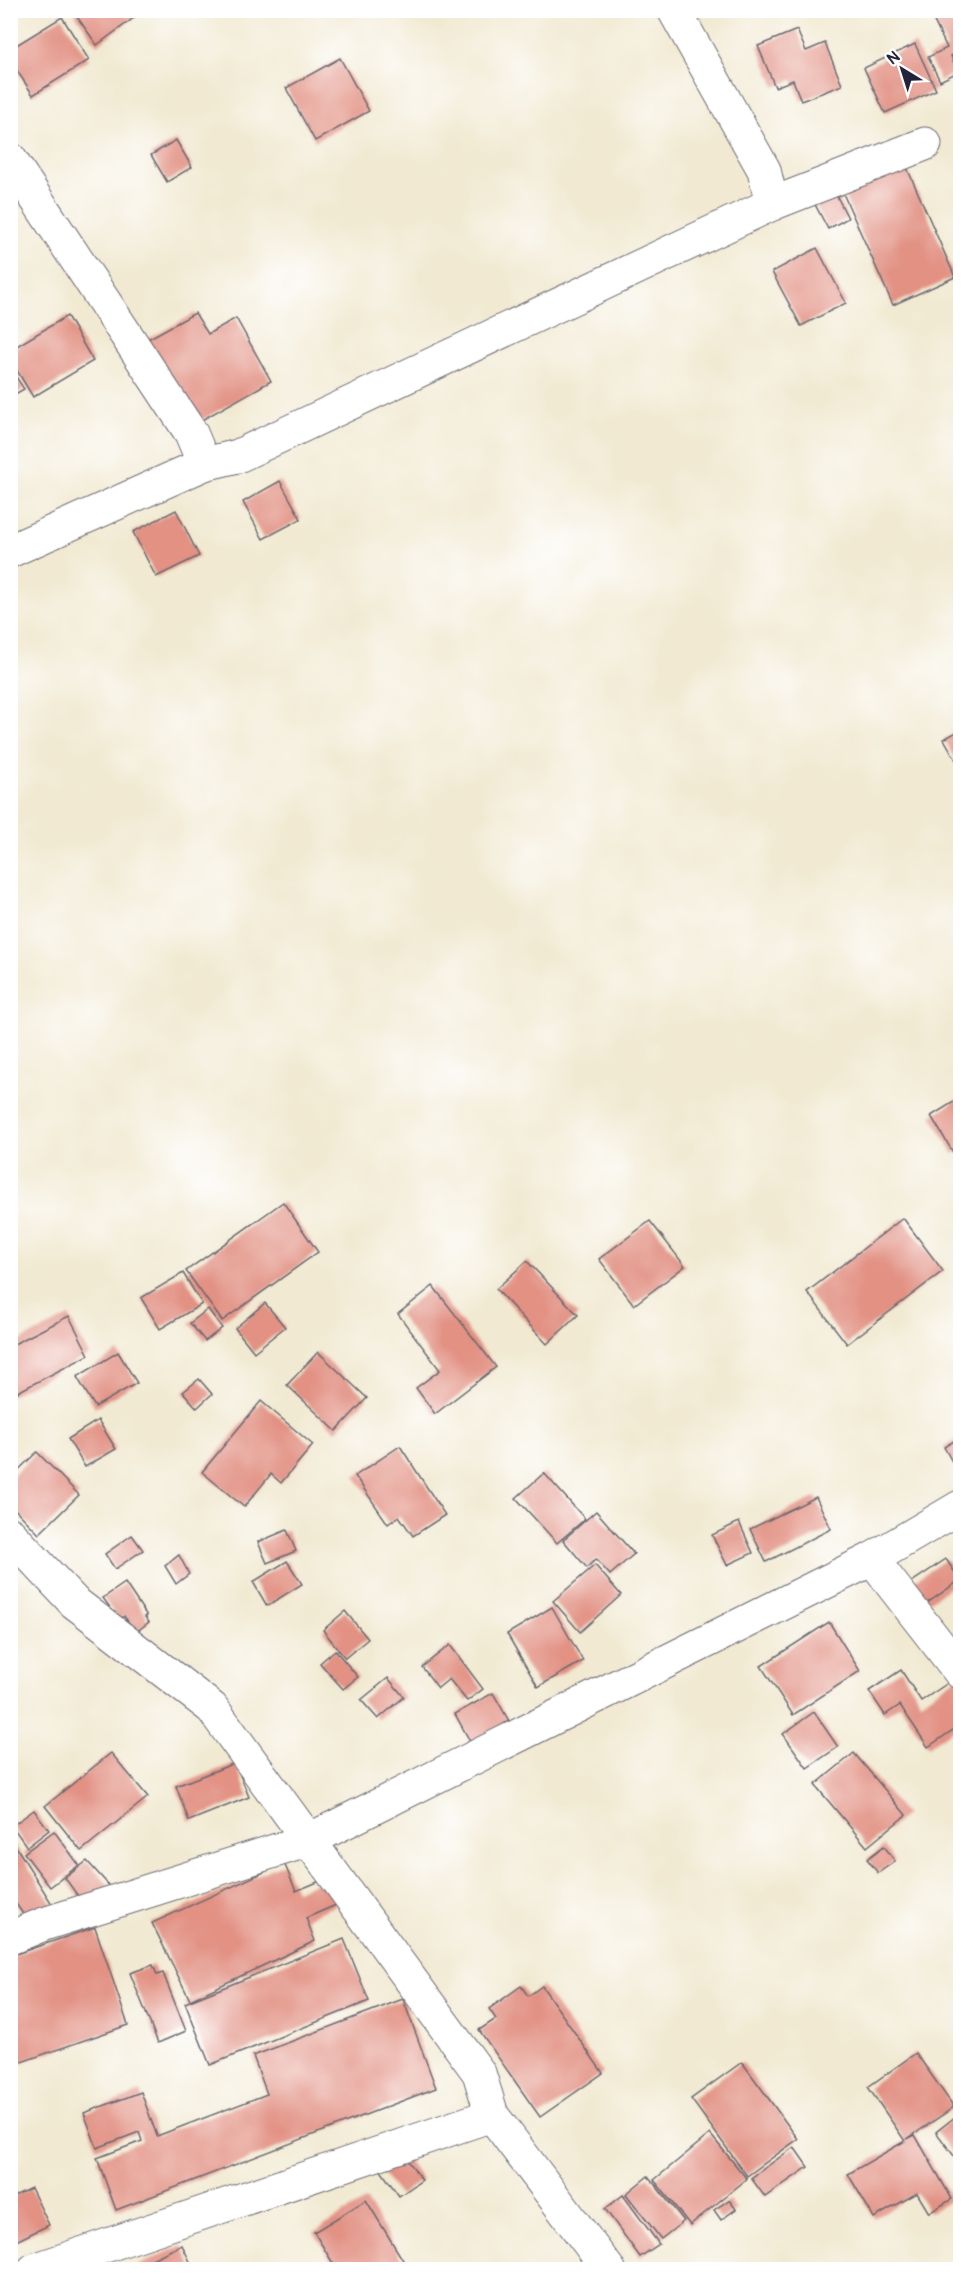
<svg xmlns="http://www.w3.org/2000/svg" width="971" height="2280" viewBox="0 0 971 2280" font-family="Pangolin,sans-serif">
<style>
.building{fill:#e29183}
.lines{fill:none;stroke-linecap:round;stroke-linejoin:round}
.street-casing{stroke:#6a6870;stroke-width:35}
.street{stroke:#fff;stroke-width:33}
</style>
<rect width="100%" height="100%" fill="#fff"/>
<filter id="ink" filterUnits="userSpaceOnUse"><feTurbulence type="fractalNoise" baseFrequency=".0167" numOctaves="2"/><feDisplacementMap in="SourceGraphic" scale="12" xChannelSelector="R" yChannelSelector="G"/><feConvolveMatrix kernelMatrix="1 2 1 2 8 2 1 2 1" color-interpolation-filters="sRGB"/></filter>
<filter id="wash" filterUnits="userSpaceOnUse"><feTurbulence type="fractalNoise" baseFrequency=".008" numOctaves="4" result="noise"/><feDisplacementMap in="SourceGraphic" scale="24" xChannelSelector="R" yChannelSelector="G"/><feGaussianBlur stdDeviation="1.35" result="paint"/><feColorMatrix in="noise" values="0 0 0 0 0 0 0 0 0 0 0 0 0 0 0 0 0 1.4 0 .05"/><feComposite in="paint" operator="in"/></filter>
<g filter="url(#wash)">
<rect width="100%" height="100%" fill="#f1e9d1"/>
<g id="blocks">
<g class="building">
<path d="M 79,10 L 130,10 L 135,17 L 97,45 L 75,14 Z"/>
<path d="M 935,10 L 956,10 L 960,19 L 960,52 L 951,56 L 958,72 L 940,81 L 928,57 L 947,48 L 930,13 Z"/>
<path d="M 62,17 L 89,60 L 33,95 L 10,60 L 10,49 Z"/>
<path d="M 797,30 L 806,51 L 825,43 L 842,85 L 801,101 L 793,80 L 775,87 L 758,46 Z"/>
<path d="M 915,44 L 936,90 L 885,113 L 864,68 Z"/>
<path d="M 340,58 L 369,111 L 315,141 L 286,88 Z"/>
<path d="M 176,140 L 192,167 L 167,182 L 151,155 Z"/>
<path d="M 904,161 L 955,277 L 893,305 L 841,189 Z"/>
<path d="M 831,185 L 848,218 L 828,229 L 810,195 Z"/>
<path d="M 817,248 L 846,303 L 801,326 L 772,272 Z"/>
<path d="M 195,313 L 208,334 L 236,318 L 271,381 L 193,425 L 146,340 Z"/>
<path d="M 67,316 L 93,361 L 33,397 L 10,359 L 10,350 Z"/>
<path d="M 10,368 L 24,389 L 10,397 Z"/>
<path d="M 280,481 L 301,519 L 263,539 L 243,502 Z"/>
<path d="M 176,510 L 199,556 L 156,577 L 133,532 Z"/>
<path d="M 960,730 L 960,767 L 944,739 Z"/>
<path d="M 960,1098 L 960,1150 L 954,1154 L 931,1116 Z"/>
<path d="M 283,1202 L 318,1252 L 222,1321 L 186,1271 Z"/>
<path d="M 903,1218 L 943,1271 L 847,1344 L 807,1292 Z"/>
<path d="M 650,1221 L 685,1266 L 634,1305 L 599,1259 Z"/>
<path d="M 527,1261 L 578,1315 L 547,1344 L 496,1289 Z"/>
<path d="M 183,1273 L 202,1304 L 160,1329 L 141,1298 Z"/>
<path d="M 433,1286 L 496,1367 L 435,1414 L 416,1388 L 440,1370 L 398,1314 Z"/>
<path d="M 265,1303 L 285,1327 L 254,1352 L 235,1328 Z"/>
<path d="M 208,1309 L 222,1328 L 205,1341 L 190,1323 Z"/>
<path d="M 69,1316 L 89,1355 L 10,1396 L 10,1346 Z"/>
<path d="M 118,1352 L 137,1383 L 95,1407 L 77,1377 Z"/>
<path d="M 318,1352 L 367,1398 L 336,1431 L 287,1385 Z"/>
<path d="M 199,1379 L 212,1394 L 197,1408 L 183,1392 Z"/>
<path d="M 261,1401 L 313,1445 L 281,1483 L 271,1474 L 244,1507 L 202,1472 Z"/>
<path d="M 98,1420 L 116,1449 L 85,1467 L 68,1439 Z"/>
<path d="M 960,1437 L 960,1476 L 944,1447 Z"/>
<path d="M 400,1446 L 445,1515 L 413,1536 L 399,1516 L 388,1524 L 355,1476 Z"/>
<path d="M 37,1452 L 79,1495 L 39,1534 L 10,1504 L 10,1478 Z"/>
<path d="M 544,1473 L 585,1519 L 557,1543 L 516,1498 Z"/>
<path d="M 816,1497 L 831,1529 L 766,1562 L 750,1529 Z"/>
<path d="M 596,1511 L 634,1554 L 610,1575 L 596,1559 L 587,1568 L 563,1540 Z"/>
<path d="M 739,1522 L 753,1553 L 727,1565 L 712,1535 Z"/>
<path d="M 287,1530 L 296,1551 L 267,1563 L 258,1542 Z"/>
<path d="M 132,1535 L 143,1550 L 115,1569 L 105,1554 Z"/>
<path d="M 179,1555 L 189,1574 L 176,1584 L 165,1566 Z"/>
<path d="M 946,1559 L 960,1580 L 923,1606 L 909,1584 Z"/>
<path d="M 287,1561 L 302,1584 L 267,1606 L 253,1582 Z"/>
<path d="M 595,1565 L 621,1595 L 580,1632 L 553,1601 Z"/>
<path d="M 125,1583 L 147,1616 L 145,1617 L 149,1622 L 136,1632 L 124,1616 L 119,1620 L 103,1598 Z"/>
<path d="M 552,1607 L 583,1661 L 538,1687 L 507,1634 Z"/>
<path d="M 345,1611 L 368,1639 L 345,1658 L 323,1630 Z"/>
<path d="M 829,1622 L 860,1671 L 793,1715 L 761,1666 Z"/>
<path d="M 450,1645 L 483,1689 L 467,1701 L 449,1679 L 438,1688 L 422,1667 Z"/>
<path d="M 335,1650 L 358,1677 L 343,1689 L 320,1663 Z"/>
<path d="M 901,1670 L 921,1701 L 957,1677 L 960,1681 L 960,1725 L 928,1747 L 900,1705 L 885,1715 L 869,1691 Z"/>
<path d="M 388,1678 L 404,1697 L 378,1719 L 361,1700 Z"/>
<path d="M 493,1693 L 509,1721 L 471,1743 L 455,1714 Z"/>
<path d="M 814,1712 L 838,1747 L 807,1768 L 783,1734 Z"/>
<path d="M 111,1753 L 148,1797 L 81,1851 L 45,1806 Z"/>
<path d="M 854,1753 L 906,1815 L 867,1847 L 815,1785 Z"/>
<path d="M 235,1763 L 249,1797 L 189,1821 L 176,1786 Z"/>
<path d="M 34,1810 L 49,1830 L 27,1847 L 12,1826 Z"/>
<path d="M 54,1831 L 79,1865 L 50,1887 L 24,1853 Z"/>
<path d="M 10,1837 L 52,1904 L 27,1920 L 10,1895 Z"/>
<path d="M 884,1846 L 895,1861 L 878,1873 L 867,1859 Z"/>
<path d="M 87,1861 L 115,1892 L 85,1906 L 65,1878 Z"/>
<path d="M 284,1863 L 296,1891 L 325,1879 L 336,1905 L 306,1918 L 315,1941 L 190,2000 L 152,1923 Z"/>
<path d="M 95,1927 L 128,2025 L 10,2066 L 10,1956 Z"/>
<path d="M 344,1939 L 369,2001 L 210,2065 L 185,2003 Z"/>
<path d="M 153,1965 L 157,1975 L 163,1973 L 186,2031 L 158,2043 L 130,1973 Z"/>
<path d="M 521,1986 L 528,1996 L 542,1986 L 603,2073 L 540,2117 L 479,2030 L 496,2019 L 489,2009 Z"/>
<path d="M 403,1999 L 436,2088 L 116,2210 L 97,2158 L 142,2141 L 139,2132 L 97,2148 L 84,2113 L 141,2092 L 157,2136 L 267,2094 L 253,2056 Z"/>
<path d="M 916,2053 L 954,2107 L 907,2139 L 915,2135 L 952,2199 L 929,2213 L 917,2193 L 874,2218 L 848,2174 L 905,2141 L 868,2087 Z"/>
<path d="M 742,2062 L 798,2139 L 747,2176 L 691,2099 Z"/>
<path d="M 960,2113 L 960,2164 L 936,2132 Z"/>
<path d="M 710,2134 L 747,2179 L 690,2225 L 654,2180 Z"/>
<path d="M 794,2147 L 808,2167 L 765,2197 L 751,2178 Z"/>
<path d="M 400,2149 L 422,2180 L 399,2196 L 377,2165 Z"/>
<path d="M 648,2176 L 684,2221 L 661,2239 L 626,2194 Z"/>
<path d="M 31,2188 L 49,2225 L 10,2244 L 10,2198 Z"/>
<path d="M 623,2195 L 659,2244 L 640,2257 L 605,2209 Z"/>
<path d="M 366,2200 L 409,2270 L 337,2270 L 314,2232 Z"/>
<path d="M 729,2200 L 736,2209 L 721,2220 L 714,2210 Z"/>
<path d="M 182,2245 L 194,2270 L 128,2270 Z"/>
</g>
</g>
</g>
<g filter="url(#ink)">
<use href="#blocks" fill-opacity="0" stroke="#6a6870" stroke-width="1.5"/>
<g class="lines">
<g class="street-casing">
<g id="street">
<path d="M 674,10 L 764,170 L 772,204"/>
<path d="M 10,159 L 191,433 L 204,464"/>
<path d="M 10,551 L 204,464 L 238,456 L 772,204 L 925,144"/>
<path d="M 10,1534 L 74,1602 L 212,1708 L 479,2073 L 492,2115 L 609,2270"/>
<path d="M 872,1559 L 960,1672"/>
<path d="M 10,1938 L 44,1924 L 309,1840 L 872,1559 L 960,1507"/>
<path d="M 34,2270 L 492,2115"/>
</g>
</g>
<use href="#street" class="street"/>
</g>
</g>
<rect width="971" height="2280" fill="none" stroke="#fff" stroke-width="36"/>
<g transform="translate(902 69) rotate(322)" stroke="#ffffff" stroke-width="4.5" paint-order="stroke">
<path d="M0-4.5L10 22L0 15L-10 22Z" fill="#22223b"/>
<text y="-9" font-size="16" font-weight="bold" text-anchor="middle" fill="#22223b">N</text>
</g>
</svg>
